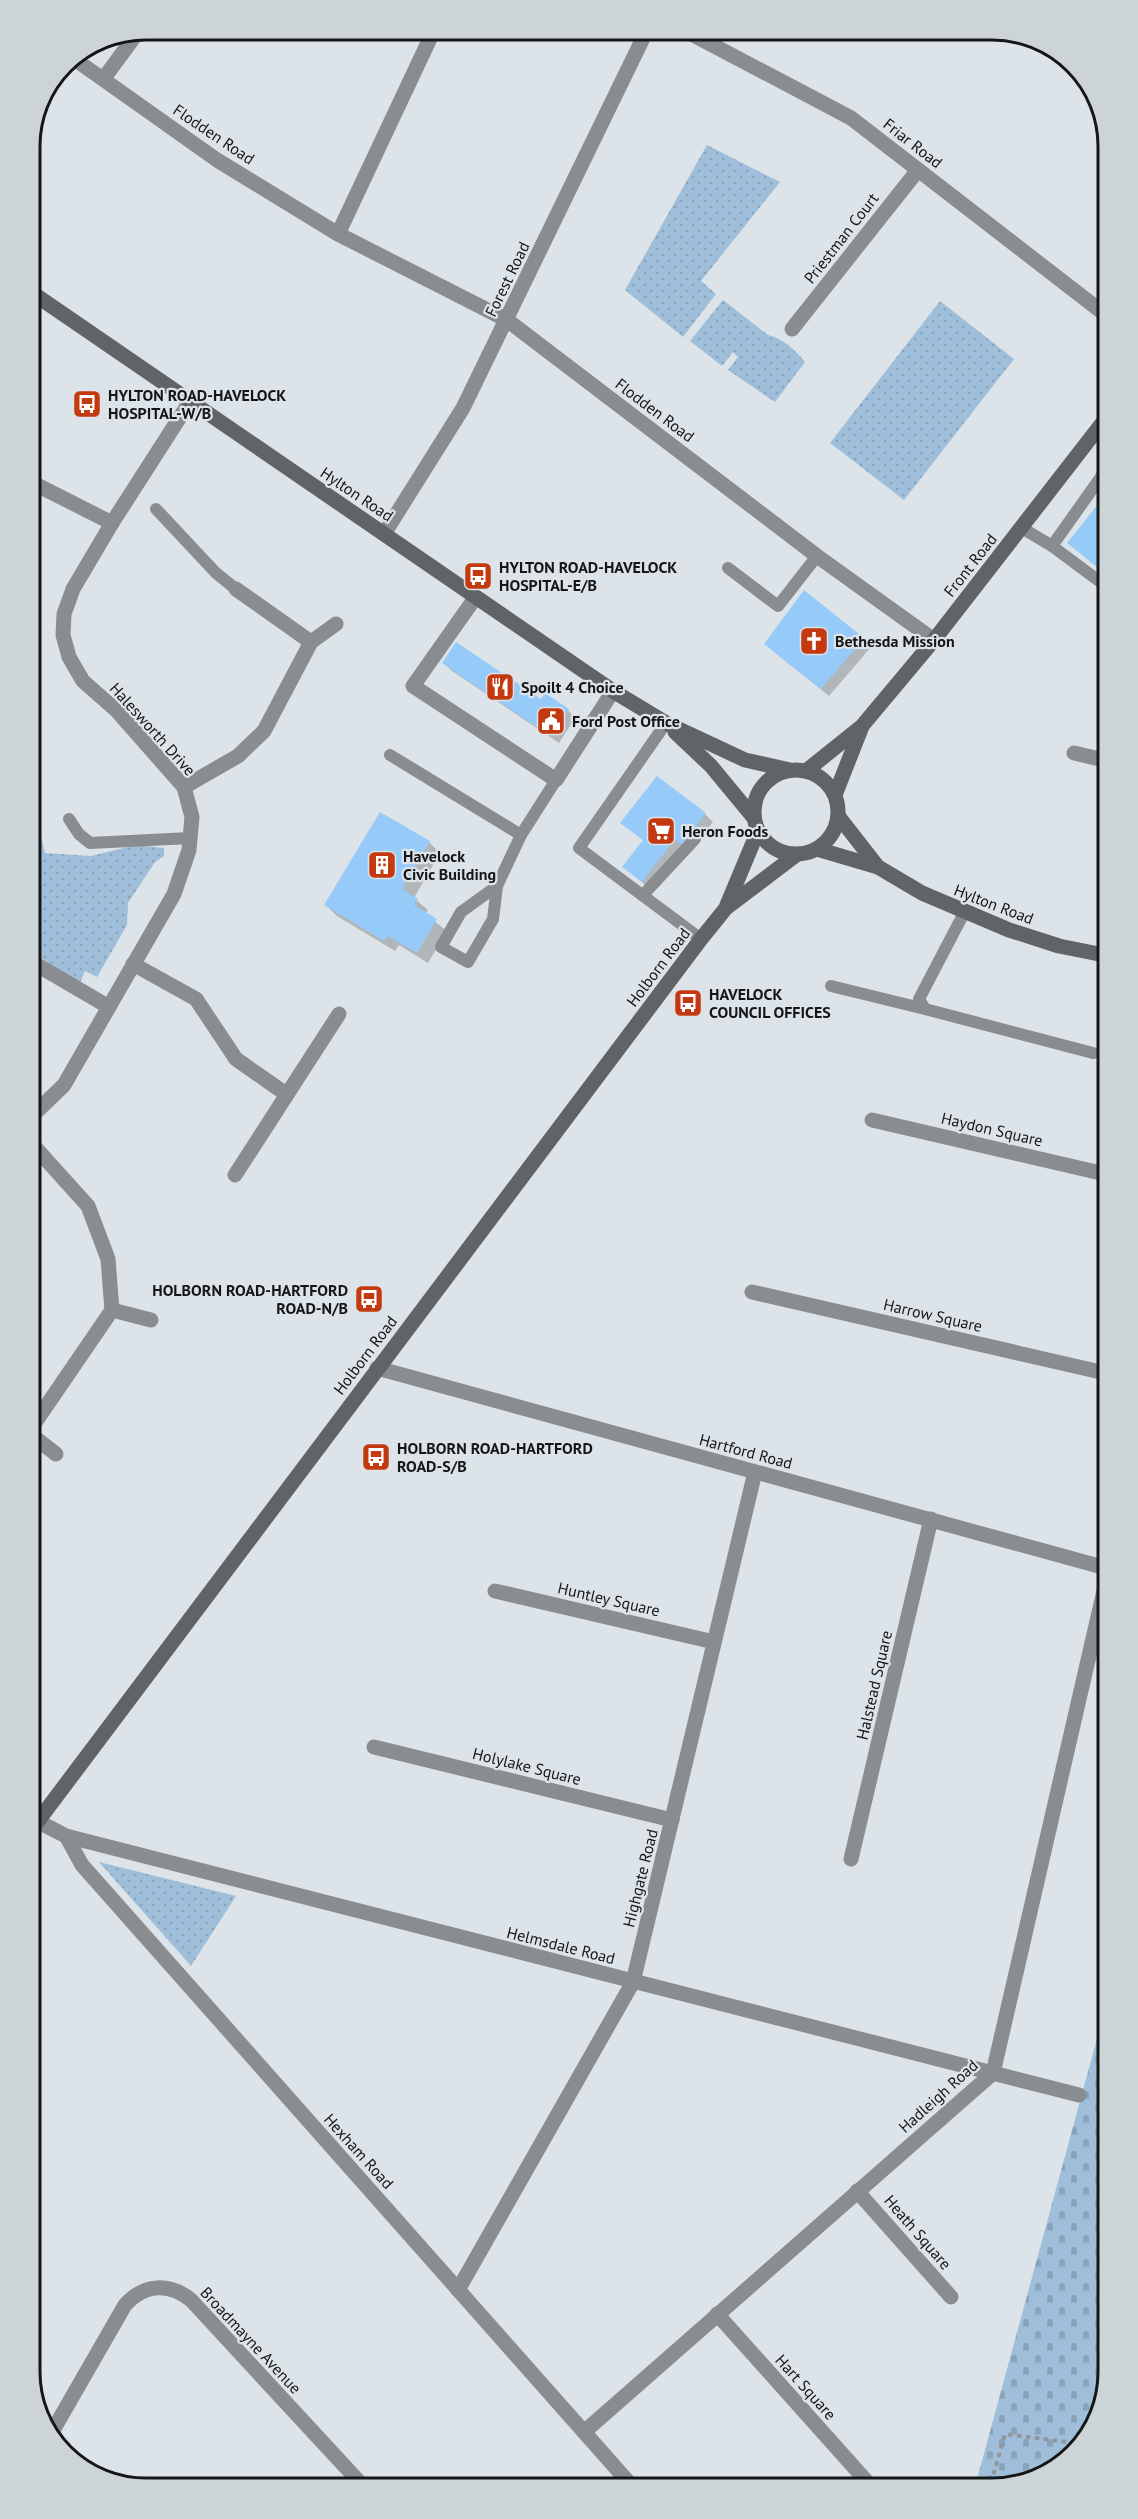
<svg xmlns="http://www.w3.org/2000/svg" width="1138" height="2519" viewBox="0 0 1138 2519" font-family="'PT Sans',sans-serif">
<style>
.grass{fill:url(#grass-dots)}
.cemetery{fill:url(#cemetery-stones)}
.shadow{fill:#0003}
.building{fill:#96cbf9}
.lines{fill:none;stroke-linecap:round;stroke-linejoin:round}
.path{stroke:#91969a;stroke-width:4;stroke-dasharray:4.5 4.5;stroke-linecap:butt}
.lane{stroke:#8a8d8f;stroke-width:12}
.street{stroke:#8a8d8f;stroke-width:15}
.secondary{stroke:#606467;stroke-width:15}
.labels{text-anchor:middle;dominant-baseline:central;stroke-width:4.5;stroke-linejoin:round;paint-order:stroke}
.street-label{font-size:16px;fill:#141618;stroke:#dde4e9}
.poi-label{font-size:16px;font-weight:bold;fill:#141618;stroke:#dde4e9;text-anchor:start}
.rim{fill:none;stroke:#141618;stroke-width:3}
</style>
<defs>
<pattern id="grass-dots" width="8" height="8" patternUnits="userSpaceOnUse" patternTransform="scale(1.5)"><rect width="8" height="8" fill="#9fbed9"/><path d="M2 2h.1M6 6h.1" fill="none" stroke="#88a3ba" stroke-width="1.8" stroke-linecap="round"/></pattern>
<pattern id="cemetery-stones" width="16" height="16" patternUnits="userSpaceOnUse" patternTransform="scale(1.5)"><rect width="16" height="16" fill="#9fbed9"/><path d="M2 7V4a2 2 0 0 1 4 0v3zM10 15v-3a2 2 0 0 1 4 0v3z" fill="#88a3ba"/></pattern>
</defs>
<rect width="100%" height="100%" fill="#dde4e9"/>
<g class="grass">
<path d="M 707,145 L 780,182 L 701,281 L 716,294 L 683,337 L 625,290 Z"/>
<path d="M 723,300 L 768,335 C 783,338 796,351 805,362 L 775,402 L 728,370 L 738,357 L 733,352 L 722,366 L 690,341 Z"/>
<path d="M 940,301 L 1014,359 L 904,500 L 830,443 Z"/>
<path d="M 41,836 L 45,853 L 91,856 L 136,845 L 164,848 L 164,856 L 155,862 L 128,903 L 127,925 L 97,977 L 85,971 L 80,983 L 32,952 L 32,837 Z"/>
<path d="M 99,1862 L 236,1896 L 191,1966 Z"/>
</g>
<path class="cemetery" d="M 1107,2002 L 1108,2373 L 1084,2443 L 1029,2483 L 976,2483 Z"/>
<g class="shadow">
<path d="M 863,639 L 871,647 L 829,696 L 773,651 Z"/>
<path d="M 444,663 L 568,710 L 575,718 L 559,743 L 452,671 Z"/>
<path d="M 380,814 L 429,842 L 440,853 L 414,898 L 428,910 L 425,914 L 447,931 L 428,963 L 399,945 L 395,951 L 337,916 L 326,905 Z"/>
<path d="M 705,814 L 713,822 L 690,851 L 650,889 L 624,867 L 644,841 L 622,823 Z"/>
</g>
<g class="building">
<path d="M 1103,498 L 1103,569 L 1102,571 L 1067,543 Z"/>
<path d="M 804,590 L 864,638 L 821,689 L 764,644 Z"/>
<path d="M 456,642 L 541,699 L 545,693 L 569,709 L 550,736 L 442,663 Z"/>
<path d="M 657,776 L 706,813 L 682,845 L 675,839 L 642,882 L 622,867 L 643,840 L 620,823 Z"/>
<path d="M 380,812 L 430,841 L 402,889 L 418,899 L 414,905 L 437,919 L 417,953 L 388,936 L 384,941 L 324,905 Z"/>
</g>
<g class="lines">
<path class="path" d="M 991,2483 L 1005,2434 L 1083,2444"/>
<g class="lane">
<path d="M 248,31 L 249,30"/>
<path d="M 156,509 L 216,573 L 236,589"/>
<path d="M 1022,528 L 1052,546 L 1103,474"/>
<path d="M 1052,546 L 1103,584"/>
<path d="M 728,568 L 778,606 L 817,556"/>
<path d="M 666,723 L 579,848 L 701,939"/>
<path d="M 390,755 L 521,835 L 556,780"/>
<path d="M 69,819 L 79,834 L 90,843 L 190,838"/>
<path d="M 497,886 L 493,919 L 468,962 L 441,947 L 461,912 L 497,886 L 521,835"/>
<path d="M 643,895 L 695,839"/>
<path d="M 964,913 L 919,999 L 925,1009 L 1093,1053"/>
<path d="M 831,986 L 925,1009"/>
</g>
<g class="street">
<path d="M 684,30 L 851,118 L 1102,312"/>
<path d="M 73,58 L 217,160 L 338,234 L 507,320 L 817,556 L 934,640"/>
<path d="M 104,78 L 138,32"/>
<path d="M 338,234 L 434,30"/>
<path d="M 792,329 L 918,170"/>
<path d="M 31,482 L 112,523"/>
<path d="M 384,534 L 463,408 L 647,30"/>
<path d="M 236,589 L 311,642"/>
<path d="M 475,598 L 413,686 L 556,780 L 613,691"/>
<path d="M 1074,753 L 1104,760"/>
<path d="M 184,787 L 238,756 L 264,731 L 311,642 L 336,624"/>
<path d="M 32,962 L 109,1007"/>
<path d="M 133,964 L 196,999 L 236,1059 L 286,1094"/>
<path d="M 33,1115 L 64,1085 L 174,894 L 189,850 L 192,817 L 184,787 L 117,711 L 83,681 L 69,657 L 63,635 L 64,614 L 73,589 L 112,523 L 189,403"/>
<path d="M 872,1120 L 1105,1174"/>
<path d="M 33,1145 L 88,1206 L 108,1259 L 112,1310 L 34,1424"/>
<path d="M 235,1175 L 339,1014"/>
<path d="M 752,1292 L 1105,1373"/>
<path d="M 112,1310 L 151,1320"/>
<path d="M 377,1368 L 1106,1568"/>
<path d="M 34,1437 L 56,1454"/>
<path d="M 495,1591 L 714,1642"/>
<path d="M 374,1747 L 672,1820"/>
<path d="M 35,1820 L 66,1836 L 1079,2095"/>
<path d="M 66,1836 L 82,1865 L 631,2485"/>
<path d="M 851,1859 L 931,1519"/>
<path d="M 857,2191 L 951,2297"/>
<path d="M 458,2290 L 633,1982 L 755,1472"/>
<path d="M 717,2314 L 869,2484"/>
<path d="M 52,2432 L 125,2305 C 144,2284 169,2282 191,2300 L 364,2487"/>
<path d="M 584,2432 L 993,2073 L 1106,1582"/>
</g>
<g class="secondary">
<path d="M 31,292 L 613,691 L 666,723 L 745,760 L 790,770"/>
<path d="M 675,732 L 711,766 L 754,818"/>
<circle cx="796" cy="812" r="42"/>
<path d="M 806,771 L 862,726 L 934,640 L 1103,422"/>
<path d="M 835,795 L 861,729"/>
<path d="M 839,817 L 878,867"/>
<path d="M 817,849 L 878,867 L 922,893 L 1009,930 L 1059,946 L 1104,955"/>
<path d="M 727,905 L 758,831"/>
<path d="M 35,1825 L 701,939 L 726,908 L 796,855"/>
</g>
</g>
<defs>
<g id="bus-square" transform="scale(1.5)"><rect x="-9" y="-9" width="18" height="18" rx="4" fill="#c33a10" stroke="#dde4e9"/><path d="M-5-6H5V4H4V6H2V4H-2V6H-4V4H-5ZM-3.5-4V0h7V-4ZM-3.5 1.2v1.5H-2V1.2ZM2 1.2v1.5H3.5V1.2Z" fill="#fff"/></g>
<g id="church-square" transform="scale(1.5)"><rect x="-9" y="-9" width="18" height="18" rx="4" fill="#c33a10" stroke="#dde4e9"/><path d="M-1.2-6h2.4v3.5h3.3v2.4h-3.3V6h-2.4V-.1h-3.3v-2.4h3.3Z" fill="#fff"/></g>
<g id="restaurant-square" transform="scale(1.5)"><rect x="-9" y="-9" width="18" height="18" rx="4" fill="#c33a10" stroke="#dde4e9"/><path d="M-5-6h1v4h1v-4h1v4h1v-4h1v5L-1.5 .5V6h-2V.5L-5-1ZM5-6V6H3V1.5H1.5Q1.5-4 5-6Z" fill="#fff"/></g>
<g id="civic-square" transform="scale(1.5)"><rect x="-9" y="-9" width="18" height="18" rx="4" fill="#c33a10" stroke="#dde4e9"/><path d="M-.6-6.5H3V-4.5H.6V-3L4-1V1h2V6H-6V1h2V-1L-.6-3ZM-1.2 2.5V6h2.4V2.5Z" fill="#fff"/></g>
<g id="supermarket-square" transform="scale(1.5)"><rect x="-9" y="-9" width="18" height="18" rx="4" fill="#c33a10" stroke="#dde4e9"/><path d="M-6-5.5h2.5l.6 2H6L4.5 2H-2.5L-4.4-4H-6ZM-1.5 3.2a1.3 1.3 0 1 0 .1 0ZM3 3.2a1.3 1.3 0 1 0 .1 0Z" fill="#fff"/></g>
<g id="building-square" transform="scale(1.5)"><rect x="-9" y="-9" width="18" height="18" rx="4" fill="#c33a10" stroke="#dde4e9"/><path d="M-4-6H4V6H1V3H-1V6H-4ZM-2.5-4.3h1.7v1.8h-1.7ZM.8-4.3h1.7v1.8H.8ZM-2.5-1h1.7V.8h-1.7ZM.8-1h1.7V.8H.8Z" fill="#fff"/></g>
</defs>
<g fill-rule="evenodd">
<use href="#bus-square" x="87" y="404"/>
<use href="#bus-square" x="478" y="576"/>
<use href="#church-square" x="814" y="641"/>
<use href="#restaurant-square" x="500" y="687"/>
<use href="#civic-square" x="551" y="721"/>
<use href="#supermarket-square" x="661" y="831"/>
<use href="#building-square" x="382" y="865"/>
<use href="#bus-square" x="688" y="1003"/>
<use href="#bus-square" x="369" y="1299"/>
<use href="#bus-square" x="376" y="1457"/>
</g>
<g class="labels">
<g class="street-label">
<text transform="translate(214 134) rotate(34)">Flodden Road</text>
<text transform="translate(913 143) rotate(38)">Friar Road</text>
<text transform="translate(841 238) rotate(-52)">Priestman Court</text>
<text transform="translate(507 279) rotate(-64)">Forest Road</text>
<text transform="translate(655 410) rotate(37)">Flodden Road</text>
<text transform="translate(357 494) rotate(34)">Hylton Road</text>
<text transform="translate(970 565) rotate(-52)">Front Road</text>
<text transform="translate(153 729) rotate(48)">Halesworth Drive</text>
<text transform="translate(994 904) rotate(21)">Hylton Road</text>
<text transform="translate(658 967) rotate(-53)">Holborn Road</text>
<text transform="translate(992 1129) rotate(13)">Haydon Square</text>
<text transform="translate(933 1315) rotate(13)">Harrow Square</text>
<text transform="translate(365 1355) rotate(-53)">Holborn Road</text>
<text transform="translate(746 1451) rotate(15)">Hartford Road</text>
<text transform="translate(609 1599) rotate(13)">Huntley Square</text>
<text transform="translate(874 1685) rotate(-77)">Halstead Square</text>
<text transform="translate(527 1766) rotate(14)">Holylake Square</text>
<text transform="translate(640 1878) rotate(-76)">Highgate Road</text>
<text transform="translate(561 1945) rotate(14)">Helmsdale Road</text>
<text transform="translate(938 2096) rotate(-42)">Hadleigh Road</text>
<text transform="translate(359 2151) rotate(48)">Hexham Road</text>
<text transform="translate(918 2232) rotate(49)">Heath Square</text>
<text transform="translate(251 2340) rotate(47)">Broadmayne Avenue</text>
<text transform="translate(806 2387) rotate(48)">Hart Square</text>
</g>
<g class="poi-label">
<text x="108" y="395">HYLTON ROAD-HAVELOCK<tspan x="108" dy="18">HOSPITAL-W/B</tspan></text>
<text x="499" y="567">HYLTON ROAD-HAVELOCK<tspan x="499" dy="18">HOSPITAL-E/B</tspan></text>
<text x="835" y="641">Bethesda Mission</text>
<text x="521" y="687">Spoilt 4 Choice</text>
<text x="572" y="721">Ford Post Office</text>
<text x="682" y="831">Heron Foods</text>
<text x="403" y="856">Havelock<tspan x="403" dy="18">Civic Building</tspan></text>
<text x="709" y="994">HAVELOCK<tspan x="709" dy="18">COUNCIL OFFICES</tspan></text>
<text x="348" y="1290" text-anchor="end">HOLBORN ROAD-HARTFORD<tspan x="348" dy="18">ROAD-N/B</tspan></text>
<text x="397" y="1448">HOLBORN ROAD-HARTFORD<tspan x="397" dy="18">ROAD-S/B</tspan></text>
</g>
</g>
<path d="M0 0H1138V2519H0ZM146 40H992A106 106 0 0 1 1098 146V2372A106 106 0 0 1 992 2478H146A106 106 0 0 1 40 2372V146A106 106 0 0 1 146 40Z" fill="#cdd4d8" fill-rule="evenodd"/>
<path class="rim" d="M146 40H992A106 106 0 0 1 1098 146V2372A106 106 0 0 1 992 2478H146A106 106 0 0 1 40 2372V146A106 106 0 0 1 146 40Z"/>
</svg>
